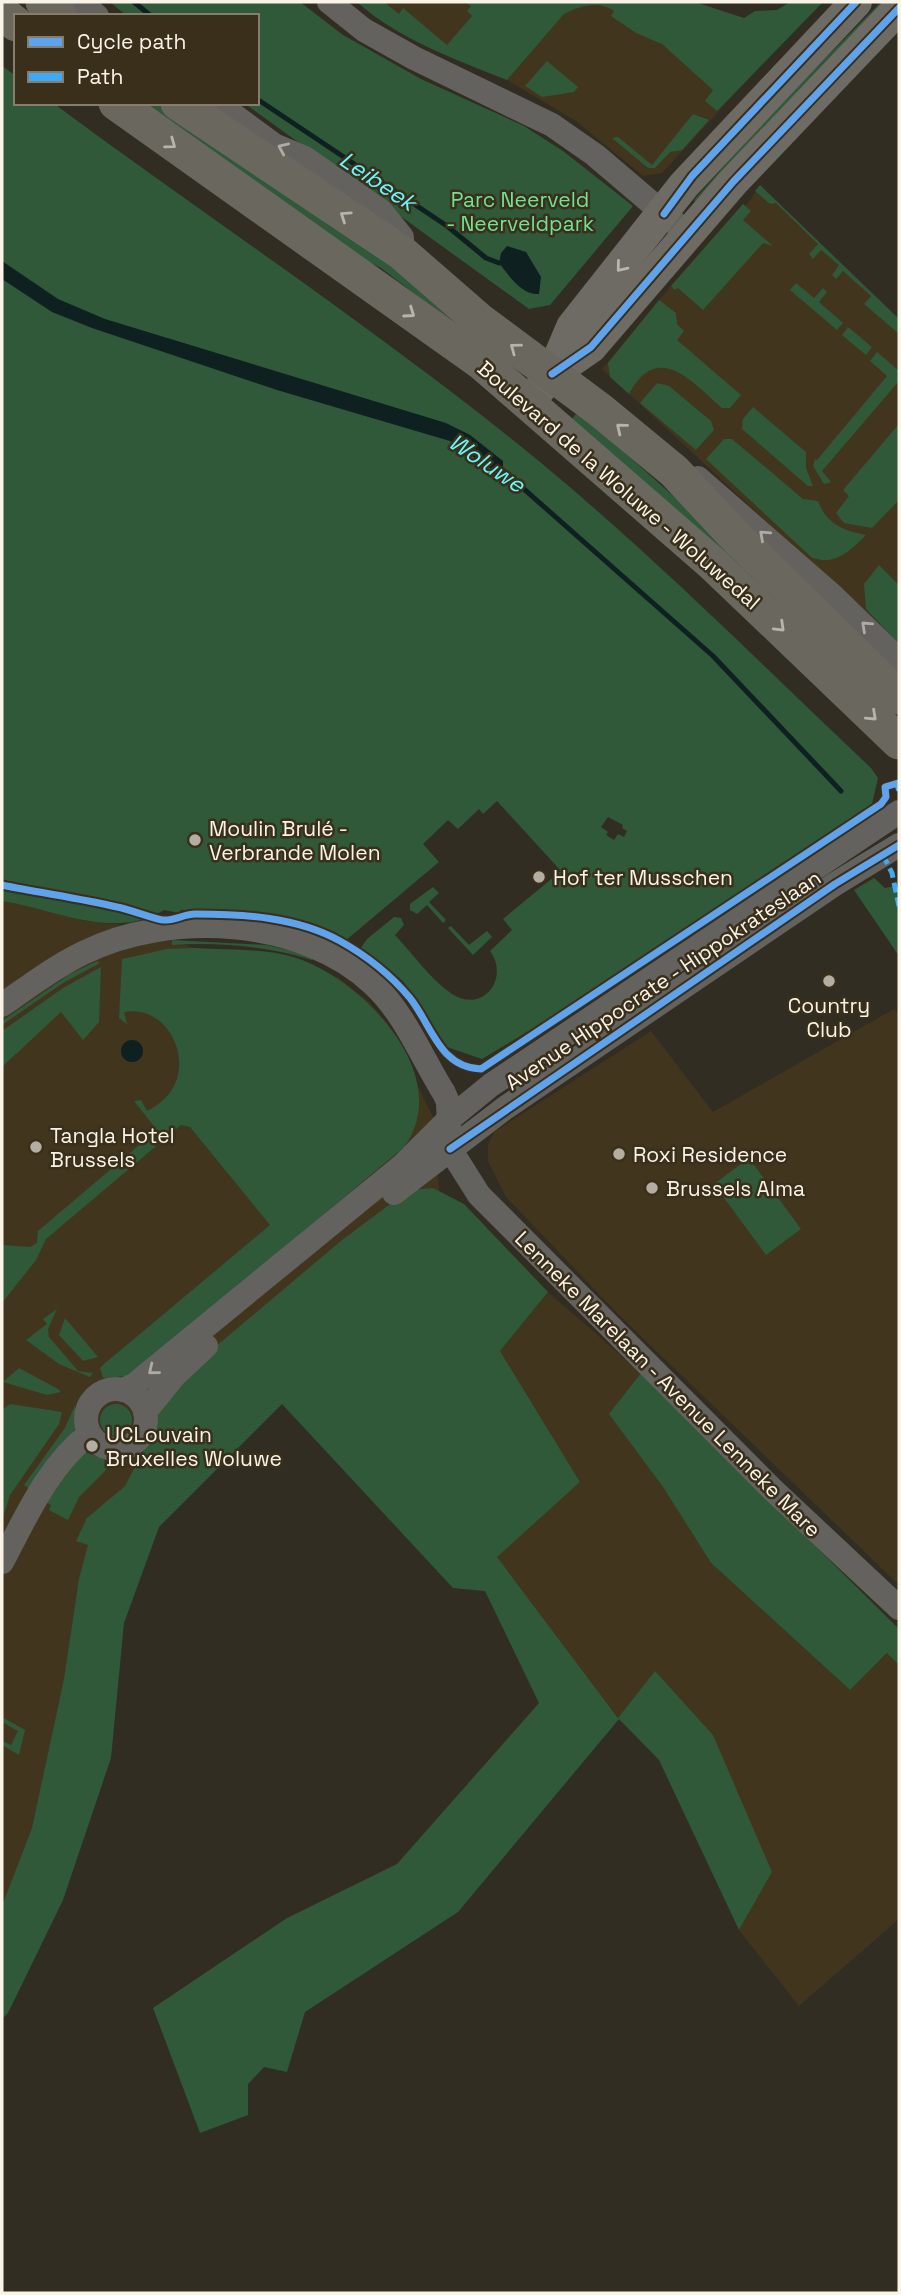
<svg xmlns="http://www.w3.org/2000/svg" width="901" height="2295" viewBox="0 0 901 2295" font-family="'Space Grotesk',sans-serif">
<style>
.built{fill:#41351d}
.green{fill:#2f5939;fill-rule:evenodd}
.water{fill:#0f2020}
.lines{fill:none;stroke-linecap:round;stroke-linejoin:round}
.stream{stroke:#0f2020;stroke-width:5}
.minor{stroke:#64625e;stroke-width:24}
.major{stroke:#6e6a64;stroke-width:32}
.highway{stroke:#6a675f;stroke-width:35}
.quiet{stroke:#3fa9f5;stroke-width:5;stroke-dasharray:10 5;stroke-linecap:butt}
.cycleway-casing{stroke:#392f1b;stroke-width:11}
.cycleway{stroke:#60a3ed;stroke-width:7}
.oneway{stroke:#b9b4aa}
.oneway2{stroke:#afaaa2}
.oneway3{stroke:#bbb5ac}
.poi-dot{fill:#b4aea2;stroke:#392f1b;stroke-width:2.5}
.labels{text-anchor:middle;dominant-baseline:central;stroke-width:5;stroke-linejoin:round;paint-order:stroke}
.park-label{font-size:21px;fill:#71e292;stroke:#392f1b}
.street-label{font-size:21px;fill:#faf3e7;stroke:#392f1b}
.poi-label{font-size:21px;fill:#faf3e7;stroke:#392f1b;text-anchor:start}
.water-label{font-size:23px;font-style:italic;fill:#68f8fc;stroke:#392f1b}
</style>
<rect width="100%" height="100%" fill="#322d22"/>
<g class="built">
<path d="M 356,2 L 650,2 L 752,75 L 662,173 L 643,176 L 576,121 L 507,80 L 449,57 Z"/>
<path d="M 760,185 L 899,319 L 899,644 L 602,369 L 676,280 L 743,204 L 745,206 L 751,199 Z"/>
<path d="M 2,901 L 32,906 L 87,921 L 123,925 L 195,948 L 280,953 L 339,978 L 369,1002 L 388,1025 L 433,1117 L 440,1197 L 172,1459 L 2,1980 Z"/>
<path d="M 894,1009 L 899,1015 L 899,1585 L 621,1317 L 506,1197 L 488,1161 L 488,1145 L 494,1132 L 651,1031 L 713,1112 Z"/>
<path d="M 548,1292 L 641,1373 L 663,1487 L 711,1563 L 850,1690 L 888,1653 L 899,1665 L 899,1919 L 799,2006 L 739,1930 L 772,1872 L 619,1719 L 496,1557 L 580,1482 L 500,1351 Z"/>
</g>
<g class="green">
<path d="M 110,2 L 300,2 L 343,35 L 421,79 L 524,126 L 563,151 L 633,206 L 550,305 L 529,309 L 244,103 L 257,103 L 257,16 L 127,16 Z"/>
<path d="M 357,2 L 384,2 L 399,14 L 403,8 L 447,45 L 472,16 L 467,11 L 471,6 L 465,2 L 695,2 L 744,18 L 755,11 L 777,10 L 790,2 L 823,2 L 717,111 L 705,101 L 713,90 L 662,44 L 636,33 L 611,16 L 614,11 C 599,0 579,6 564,14 L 507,80 C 457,60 398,39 357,2 Z"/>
<path d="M 881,2 L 892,2 L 700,205 L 694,200 L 776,108 Z"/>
<path d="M 547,61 L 578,87 L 574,92 L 542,97 L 525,86 Z"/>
<path d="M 2,66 L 16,76 L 16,103 L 53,103 C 215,223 384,334 540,462 C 656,558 762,665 871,768 L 878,778 L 871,808 L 572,1005 L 482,1059 L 447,1047 L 403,981 L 361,948 L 367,939 L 394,917 L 401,918 L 404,925 L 395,935 C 413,954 431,980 452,994 C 483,1014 510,978 490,951 L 512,930 L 503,919 L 561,871 L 497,801 L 483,814 L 479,809 L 458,829 L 448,820 L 423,844 L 439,862 L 345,941 C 293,914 240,910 181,910 L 179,913 L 164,910 C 114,941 55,909 2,901 ZM 608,817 L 623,825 L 622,828 L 627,831 L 624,837 L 618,834 L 614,840 L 606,835 L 608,832 L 601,827 Z"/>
<path d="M 139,103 L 162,103 L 419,285 L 496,356 L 381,268 L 342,248 Z"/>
<path d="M 693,114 L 709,120 L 682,150 L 670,152 L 655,168 L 648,168 L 612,138 L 618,137 L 652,165 Z"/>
<path d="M 760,185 L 899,319 L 899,334 L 864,304 L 871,296 L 843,271 L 836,279 L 832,275 L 839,265 L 821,250 L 813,259 L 809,254 L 818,244 L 776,203 L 770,204 L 755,191 Z"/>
<path d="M 743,204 L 751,211 L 743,220 L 773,246 L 763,243 L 703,310 L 678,288 L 675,290 L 671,286 Z"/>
<path d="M 796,283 L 814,298 L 823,288 L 827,292 L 819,302 L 843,323 L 837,330 L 790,290 Z"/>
<path d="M 659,300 L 676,313 L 677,324 L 684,331 L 677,340 L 741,395 L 730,408 L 722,408 C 692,382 658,340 629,394 L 610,377 L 608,363 Z"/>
<path d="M 848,327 L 872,347 L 866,355 L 842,335 Z"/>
<path d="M 877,352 L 899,371 L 899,381 L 822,471 L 831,482 L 824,484 L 813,466 L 815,459 L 817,460 L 887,376 L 870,361 Z"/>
<path d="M 657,383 L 669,386 L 711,421 L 714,430 L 696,450 L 640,403 Z"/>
<path d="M 753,407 L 806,452 L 806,468 L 813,486 L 808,486 L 742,429 L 743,419 Z"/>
<path d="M 578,411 L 736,552 L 895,708 L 568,424 Z"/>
<path d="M 899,424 L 899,500 L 872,528 L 844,523 L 836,513 L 849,496 L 843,490 Z"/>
<path d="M 724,439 L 732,439 L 803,499 L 818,501 C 827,525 843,530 866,535 C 850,551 834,567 811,557 L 706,459 Z"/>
<path d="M 879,565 L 899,585 L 899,644 L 866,609 L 864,584 Z"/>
<path d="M 874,878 L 885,888 L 899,885 L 899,956 L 854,890 Z"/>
<path d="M 433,887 L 439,893 L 429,902 L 446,920 L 443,923 L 427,905 L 417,914 L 410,910 L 410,904 Z"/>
<path d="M 451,926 L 469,945 L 487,931 L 492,937 L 473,955 L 448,928 Z"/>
<path d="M 172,940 L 267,945 L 313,956 L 312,960 C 268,946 218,942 172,945 Z"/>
<path d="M 195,948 C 230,950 269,948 302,960 C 366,984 455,1077 404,1147 L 192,1325 L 126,1376 L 103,1378 L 100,1368 L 104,1364 L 270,1225 L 190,1127 L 181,1125 L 46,1239 L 36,1260 L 2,1303 L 2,1245 L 30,1247 L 37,1243 L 38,1231 L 157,1130 L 134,1101 L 141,1100 L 147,1111 C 155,1107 163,1101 169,1094 C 195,1061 168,1004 124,1012 L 127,1024 L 119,1018 L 122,959 L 167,949 Z"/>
<path d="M 97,961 L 100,963 L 63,983 L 2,1025 L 2,1021 L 70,974 Z"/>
<path d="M 101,967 L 99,1022 L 83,1040 L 61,1012 L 2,1067 L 2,1031 L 63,988 Z"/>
<path d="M 749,1158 L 801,1229 L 766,1255 L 714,1184 Z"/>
<path d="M 433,1188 L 464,1204 L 548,1292 L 500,1351 L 580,1482 L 497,1557 L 618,1718 L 655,1671 L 713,1735 L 772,1872 L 739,1930 L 659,1760 L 619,1719 L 458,1912 L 305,2012 L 287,2072 L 264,2067 L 248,2084 L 248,2115 L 200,2133 L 153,2008 L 287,1918 L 397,1864 L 539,1703 L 485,1591 L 453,1588 L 282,1404 L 159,1527 L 124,1623 L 111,1758 L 63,1900 L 8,2013 L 2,2019 L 2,1906 L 32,1828 L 64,1679 L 79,1579 L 88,1545 L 76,1541 L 87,1518 L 125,1486 L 151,1437 L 157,1411 L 183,1374 L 342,1240 L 409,1190 Z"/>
<path d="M 57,1309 L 48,1329 L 49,1337 L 78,1371 L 93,1373 L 90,1377 L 59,1364 L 26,1340 L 47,1324 L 43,1319 Z"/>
<path d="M 65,1318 L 98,1357 L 83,1361 L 59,1335 Z"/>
<path d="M 19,1368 L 58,1389 L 61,1392 L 47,1395 L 3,1382 Z"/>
<path d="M 641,1373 L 899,1629 L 899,1665 L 887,1653 L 850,1690 L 711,1563 L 663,1487 L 609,1414 Z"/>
<path d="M 10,1404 L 62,1412 L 59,1424 L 10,1495 L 2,1521 L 2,1410 Z"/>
<circle cx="116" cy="1420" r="16"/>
<path d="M 75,1405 L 75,1429 L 32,1491 L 24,1485 L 65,1428 Z"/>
<path d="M 85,1452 L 104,1459 L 106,1470 L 79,1497 L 68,1520 L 49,1510 L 51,1505 L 44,1501 L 60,1475 Z"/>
<path d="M 2,1717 L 25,1730 L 19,1755 L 2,1745 L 2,1741 L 11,1745 L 18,1731 L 2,1722 Z"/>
</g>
<g class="water">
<path d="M 507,246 L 526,252 L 541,277 L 539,294 C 521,295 509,275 499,263 L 501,253 Z"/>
<path d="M 2,261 L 58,299 L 105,319 L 446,423 L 470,435 L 503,461 L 503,477 L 450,441 L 277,390 L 92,328 L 52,312 L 2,279 Z"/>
<circle cx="132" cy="1051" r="11"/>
</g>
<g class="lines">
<g class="stream">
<path d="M 134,2 L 151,16"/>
<path d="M 257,99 L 447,226 L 486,258 L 499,263"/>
<path d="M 499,467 L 713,656 L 841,791"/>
</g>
<g class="minor">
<path d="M 81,2 L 97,16"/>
<path d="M 329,2 L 364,30 L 414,58 L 552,125 L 595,155 L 676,224"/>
<path d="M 217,103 L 274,145 L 305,158 L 381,211 L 402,237 L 402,253"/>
<path d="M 698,478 L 833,596 L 899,660"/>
<path d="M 2,1005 C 28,987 54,967 83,953 C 169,910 303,917 374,985 C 405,1014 422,1058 444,1093 L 448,1102 L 450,1149 L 479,1195 L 773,1490 L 899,1608"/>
<path d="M 394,1193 L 505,1108 L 835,884 L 899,845"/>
<circle cx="116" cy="1419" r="30"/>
<path d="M 123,1390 L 134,1385 L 403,1165 L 448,1120 L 491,1085 L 899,812"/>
<path d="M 145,1412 L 174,1376 L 206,1346"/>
<path d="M 2,1562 C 26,1517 48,1466 89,1434"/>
</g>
<g class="major">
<path d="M 552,374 L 572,327 L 684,185 L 856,2"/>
<path d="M 528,403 L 552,374 L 591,347 L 733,182 L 899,8"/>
</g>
<g class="highway">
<path d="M 43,2 L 60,16"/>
<path d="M 2,13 L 16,24"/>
<path d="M 116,103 L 482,363 L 713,564 L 899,742"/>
<path d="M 178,103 L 402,253 L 479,320 L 600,410 L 674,471 L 731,532 L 899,697"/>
</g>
<path class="quiet" d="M 883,855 L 892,873 L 899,906"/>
<g class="cycleway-casing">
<g id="cycleway">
<path d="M 664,214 L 692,176 L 856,2"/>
<path d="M 552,374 L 591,347 L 733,182 L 899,8"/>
<path d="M 2,885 C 40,893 79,898 117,907 C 129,909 154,919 163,920 C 173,921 185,914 195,914 C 243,914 297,917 340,941 C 367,956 390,974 410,998 C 432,1026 440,1068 481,1069 L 881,804 L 886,797 L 885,787 L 898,783 L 899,788"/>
<path d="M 450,1149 L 835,884 L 899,845"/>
</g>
</g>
<use href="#cycleway" class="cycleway"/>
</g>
<defs><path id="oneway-chevron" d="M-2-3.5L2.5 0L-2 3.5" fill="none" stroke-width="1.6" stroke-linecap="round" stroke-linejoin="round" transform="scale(1.75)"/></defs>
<g class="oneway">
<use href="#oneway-chevron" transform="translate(171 144) rotate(36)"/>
<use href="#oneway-chevron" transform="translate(345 216) rotate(-146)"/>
<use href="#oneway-chevron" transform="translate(410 313) rotate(35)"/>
<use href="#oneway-chevron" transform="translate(515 348) rotate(-143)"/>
<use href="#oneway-chevron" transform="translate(621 428) rotate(-141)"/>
<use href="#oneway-chevron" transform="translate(780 627) rotate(44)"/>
<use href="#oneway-chevron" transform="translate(872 716) rotate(43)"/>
</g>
<g class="oneway2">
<use href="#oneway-chevron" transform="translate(283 148) rotate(-156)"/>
<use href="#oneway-chevron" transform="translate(764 535) rotate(-138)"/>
<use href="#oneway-chevron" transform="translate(866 626) rotate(-137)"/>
<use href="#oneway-chevron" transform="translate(153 1370) rotate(141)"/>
</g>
<use class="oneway3" href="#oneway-chevron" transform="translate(621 267) rotate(129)"/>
<g class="poi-dot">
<circle cx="195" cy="840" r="7"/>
<circle cx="539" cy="877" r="7"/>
<circle cx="829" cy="981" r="7"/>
<circle cx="36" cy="1147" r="7"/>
<circle cx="619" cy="1154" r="7"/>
<circle cx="652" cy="1188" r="7"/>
<circle cx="92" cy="1446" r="7"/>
</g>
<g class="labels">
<g class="park-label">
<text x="520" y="199">Parc Neerveld<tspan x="520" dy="24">- Neerveldpark</tspan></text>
</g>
<g class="street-label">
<text transform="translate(619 485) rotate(41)">Boulevard de la Woluwe - Woluwedal</text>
<text transform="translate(663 980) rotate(-34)">Avenue Hippocrate - Hippokrateslaan</text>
<text transform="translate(668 1384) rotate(45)">Lenneke Marelaan - Avenue Lenneke Mare</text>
</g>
<g class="poi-label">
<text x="209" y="828">Moulin Brulé -<tspan x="209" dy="24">Verbrande Molen</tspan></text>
<text x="553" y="877">Hof ter Musschen</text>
<text x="829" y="1005" text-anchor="middle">Country<tspan x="829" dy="24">Club</tspan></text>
<text x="50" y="1135">Tangla Hotel<tspan x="50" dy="24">Brussels</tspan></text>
<text x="633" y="1154">Roxi Residence</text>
<text x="666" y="1188">Brussels Alma</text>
<text x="106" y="1434">UCLouvain<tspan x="106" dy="24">Bruxelles Woluwe</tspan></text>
</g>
<g class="water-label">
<text transform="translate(378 181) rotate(34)">Leibeek</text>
<text transform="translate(487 463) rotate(34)">Woluwe</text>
</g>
</g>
<rect width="901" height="2295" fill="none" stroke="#faf3e7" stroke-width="7"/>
<rect x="14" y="14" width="245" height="91" fill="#392f1b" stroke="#867d6d" stroke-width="2"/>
<rect x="28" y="37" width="35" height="10" fill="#60a3ed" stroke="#867d6d" stroke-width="2"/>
<text x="77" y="49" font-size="21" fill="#faf3e7">Cycle path</text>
<rect x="28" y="72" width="35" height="10" fill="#3fa9f5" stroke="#867d6d" stroke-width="2"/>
<text x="77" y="84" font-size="21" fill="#faf3e7">Path</text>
</svg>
